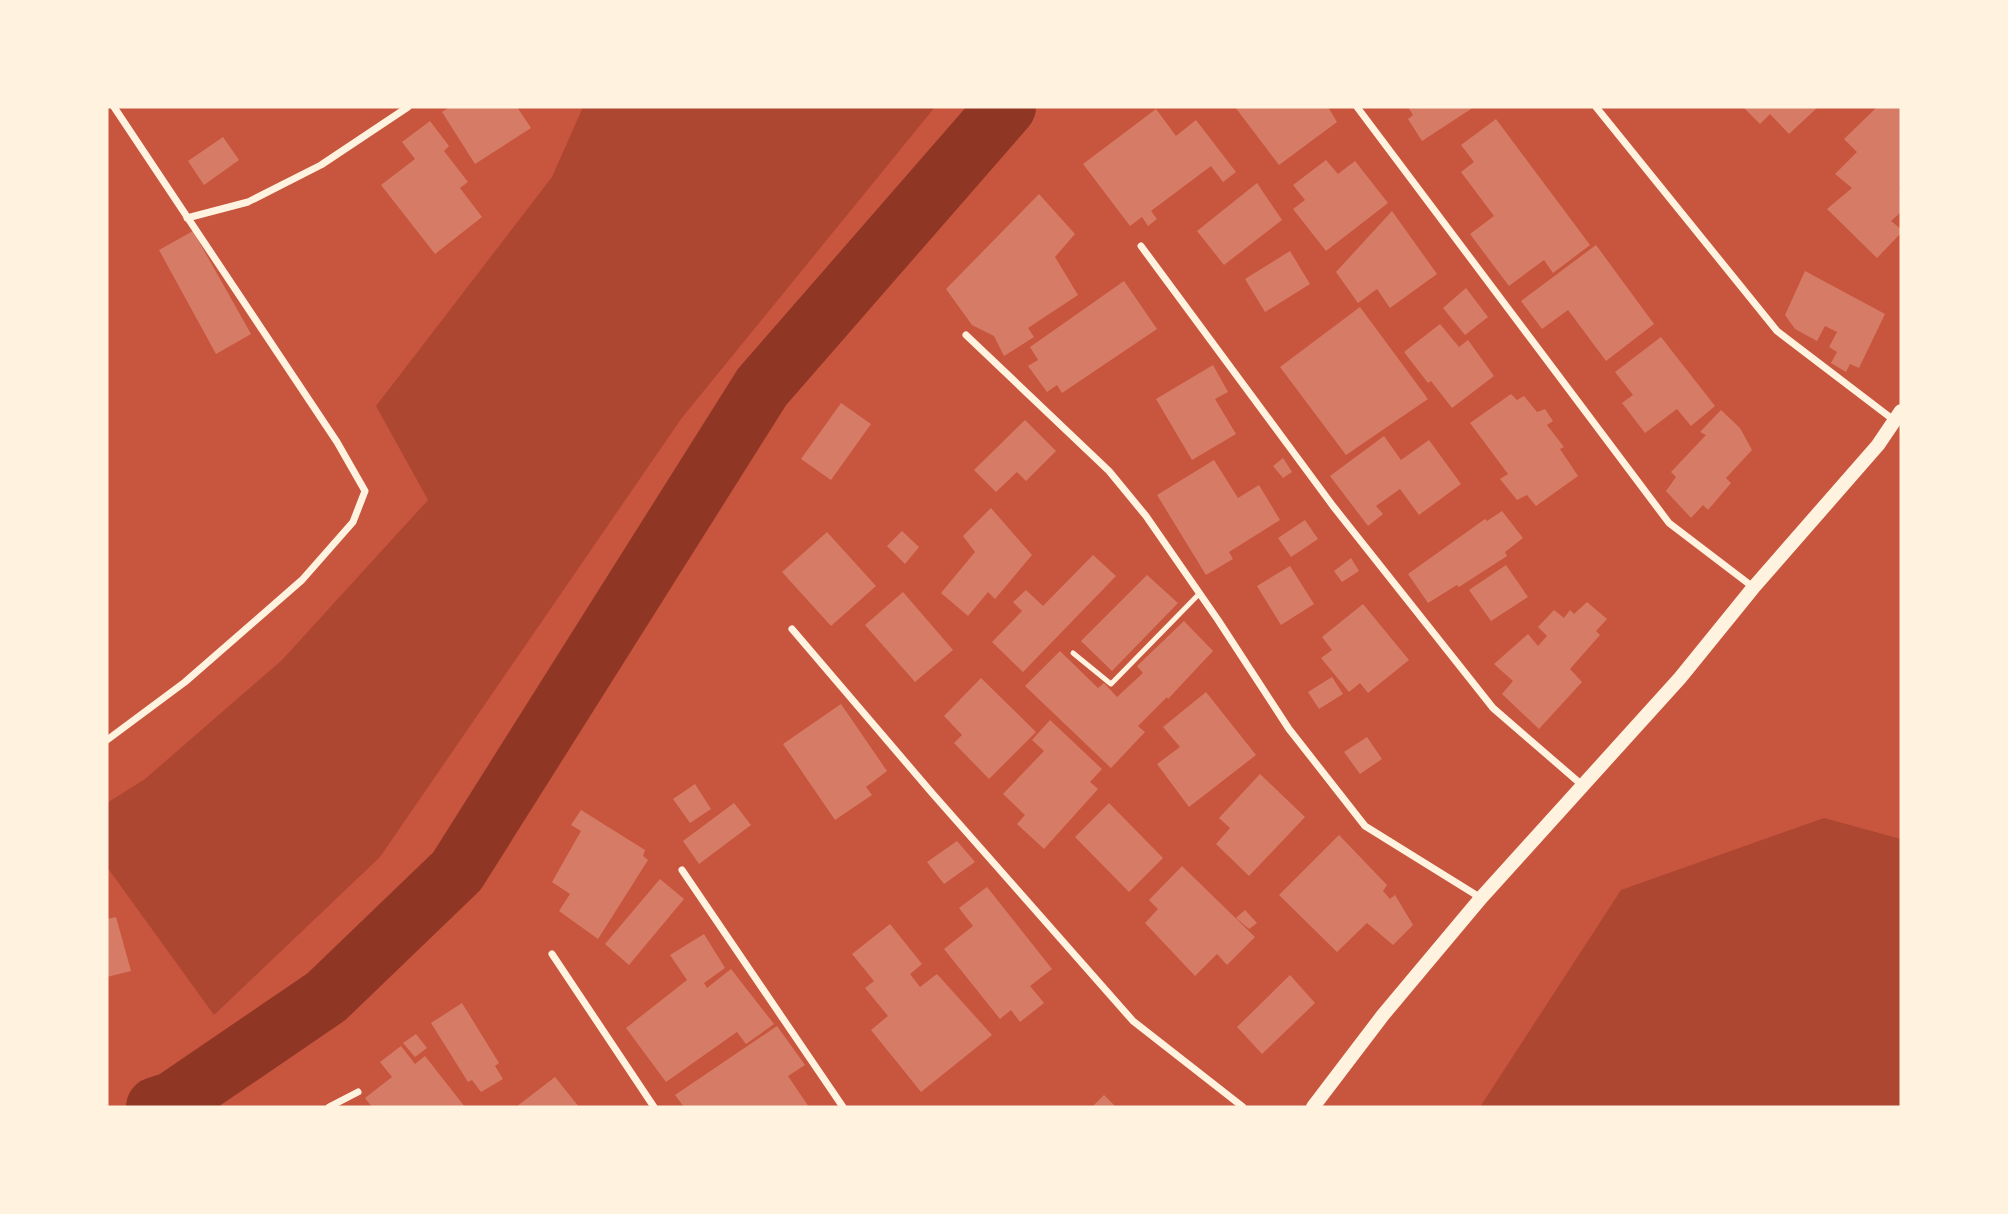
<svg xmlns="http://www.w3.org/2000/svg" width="2008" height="1214" viewBox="0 0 2008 1214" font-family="'Exo 2',sans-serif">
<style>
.green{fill:#ae4732}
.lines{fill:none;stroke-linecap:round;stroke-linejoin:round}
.river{stroke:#8f3625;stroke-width:60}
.building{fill:#d67c66}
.service{stroke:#fff3e0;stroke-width:5}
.minor{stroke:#fff3e0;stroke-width:7}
.secondary{stroke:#fff3e0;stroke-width:14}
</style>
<rect width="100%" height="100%" fill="#c8553d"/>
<g class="green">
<path d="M 583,107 L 935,107 L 681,419 L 380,857 L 214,1015 L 107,867 L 107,803 L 145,779 L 282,660 L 428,500 L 376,406 L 552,177 Z"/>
<path d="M 1824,818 L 1901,839 L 1901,1107 L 1480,1107 L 1621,890 Z"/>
</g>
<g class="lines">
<path class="river" d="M 156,1107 L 172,1102 L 326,997 L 457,871 L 762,387 L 1006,107"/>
</g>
<g class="building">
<path d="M 450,107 L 517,107 L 531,128 L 475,164 L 442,112 Z"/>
<path d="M 1235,107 L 1328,107 L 1337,122 L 1279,165 Z"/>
<path d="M 1408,107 L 1474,107 L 1422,141 L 1408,119 L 1413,115 Z"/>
<path d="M 1743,107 L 1818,107 L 1789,134 L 1770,114 L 1760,124 Z"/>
<path d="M 1877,107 L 1901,107 L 1901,186 L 1899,188 L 1901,190 L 1901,212 L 1891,221 L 1901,229 L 1901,233 L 1877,258 L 1827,209 L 1852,188 L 1835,174 L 1857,152 L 1844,139 Z"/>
<path d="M 1156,109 L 1176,136 L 1196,120 L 1236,172 L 1223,182 L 1211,166 L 1151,211 L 1157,219 L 1148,226 L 1142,217 L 1130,226 L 1083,164 Z"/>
<path d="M 1496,119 L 1590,245 L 1553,273 L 1544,260 L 1509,286 L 1470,234 L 1494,216 L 1461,172 L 1474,162 L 1461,145 Z"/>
<path d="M 430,121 L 449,146 L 444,151 L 468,182 L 460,188 L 482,217 L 435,254 L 381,185 L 415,159 L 402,142 Z"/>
<path d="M 223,137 L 239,160 L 204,185 L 188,161 Z"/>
<path d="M 1326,160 L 1338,174 L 1355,161 L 1388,203 L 1326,251 L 1293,209 L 1305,200 L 1293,185 Z"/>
<path d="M 1257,183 L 1282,220 L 1224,265 L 1197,231 Z"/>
<path d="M 1039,194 L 1075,234 L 1055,257 L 1078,295 L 1028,328 L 1034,337 L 1004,356 L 994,336 L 972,325 L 946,289 Z"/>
<path d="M 1392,211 L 1437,274 L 1390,308 L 1377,289 L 1358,303 L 1336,272 Z"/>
<path d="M 193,231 L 251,334 L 216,354 L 159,250 Z"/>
<path d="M 1596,245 L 1654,324 L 1606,361 L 1568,310 L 1542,329 L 1521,301 Z"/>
<path d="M 1290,251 L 1310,284 L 1265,312 L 1245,279 Z"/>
<path d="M 1805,271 L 1885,314 L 1859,368 L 1850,364 L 1846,372 L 1831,363 L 1837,352 L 1829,347 L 1837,332 L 1825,326 L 1817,341 L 1795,329 L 1785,315 Z"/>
<path d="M 1124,281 L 1157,329 L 1062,393 L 1057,385 L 1047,392 L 1028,366 L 1038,360 L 1030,347 Z"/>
<path d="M 1466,288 L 1488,317 L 1465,335 L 1443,308 Z"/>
<path d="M 1360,307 L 1428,399 L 1346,455 L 1280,367 Z"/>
<path d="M 1440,324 L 1459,347 L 1468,340 L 1494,376 L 1452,408 L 1431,381 L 1428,383 L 1404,352 Z"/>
<path d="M 1661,337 L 1715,406 L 1691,426 L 1677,409 L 1645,433 L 1622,403 L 1633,395 L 1615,372 Z"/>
<path d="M 1213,365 L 1228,392 L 1215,399 L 1236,434 L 1192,460 L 1156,399 Z"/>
<path d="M 1511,394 L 1517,400 L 1524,396 L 1537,412 L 1545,409 L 1553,421 L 1547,425 L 1564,447 L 1560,449 L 1578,476 L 1536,506 L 1527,495 L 1517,500 L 1500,479 L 1508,474 L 1470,423 Z"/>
<path d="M 841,403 L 871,424 L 831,480 L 801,459 Z"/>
<path d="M 1721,410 L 1740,428 L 1752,450 L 1726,478 L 1731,483 L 1708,510 L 1703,505 L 1691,518 L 1666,491 L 1676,477 L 1671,472 L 1706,435 L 1700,432 Z"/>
<path d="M 1025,420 L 1056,451 L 1026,481 L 1017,472 L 996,492 L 974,470 Z"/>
<path d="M 1384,436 L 1401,460 L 1429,440 L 1461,484 L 1419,515 L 1400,489 L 1376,506 L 1383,514 L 1368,526 L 1330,476 Z"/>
<path d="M 1283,458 L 1292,472 L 1283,478 L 1273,466 Z"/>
<path d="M 1214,460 L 1238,498 L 1259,485 L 1280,520 L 1229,552 L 1233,559 L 1206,575 L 1157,495 Z"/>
<path d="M 991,508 L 1032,555 L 995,599 L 988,592 L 968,616 L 941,593 L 975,552 L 963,536 Z"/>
<path d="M 1502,511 L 1523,538 L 1505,552 L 1507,556 L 1459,587 L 1457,585 L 1428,603 L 1408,574 L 1485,519 L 1487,521 Z"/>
<path d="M 1305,520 L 1318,539 L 1291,557 L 1278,538 Z"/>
<path d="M 902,531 L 919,547 L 905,564 L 887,546 Z"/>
<path d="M 827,532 L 876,586 L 831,626 L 782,572 Z"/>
<path d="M 1093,555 L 1116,576 L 1023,672 L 992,642 L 1022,611 L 1013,602 L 1026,590 L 1043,606 Z"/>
<path d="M 1351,558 L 1359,571 L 1342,582 L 1334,571 Z"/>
<path d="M 1506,565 L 1528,597 L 1491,621 L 1469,590 Z"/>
<path d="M 1290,566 L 1314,604 L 1281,625 L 1257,586 Z"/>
<path d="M 1147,575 L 1178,603 L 1112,671 L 1081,641 Z"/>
<path d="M 903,592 L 953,650 L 915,682 L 865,625 Z"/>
<path d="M 1587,602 L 1607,619 L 1596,631 L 1600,635 L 1570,669 L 1582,682 L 1539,729 L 1502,694 L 1513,681 L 1494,664 L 1528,634 L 1538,646 L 1547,636 L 1538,627 L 1554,610 L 1564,618 L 1570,610 L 1574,614 Z"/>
<path d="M 1363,604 L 1409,660 L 1368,693 L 1360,683 L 1349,692 L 1321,658 L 1332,650 L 1322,637 Z"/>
<path d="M 1184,621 L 1213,651 L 1168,699 L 1167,697 L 1138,726 L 1145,732 L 1111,768 L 1025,686 L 1060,651 L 1098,688 L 1104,683 L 1117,697 L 1143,673 L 1137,666 Z"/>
<path d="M 1332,677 L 1343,694 L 1319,709 L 1308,692 Z"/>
<path d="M 981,678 L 1036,732 L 989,779 L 954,743 L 962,735 L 944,716 Z"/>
<path d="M 1206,692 L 1256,755 L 1189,807 L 1157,764 L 1180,747 L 1163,727 Z"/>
<path d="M 841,704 L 887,771 L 866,787 L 872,795 L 835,820 L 783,744 Z"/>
<path d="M 1050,720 L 1102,769 L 1090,782 L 1098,789 L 1044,849 L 1017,824 L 1025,815 L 1003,794 L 1044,751 L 1032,740 Z"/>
<path d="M 1367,737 L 1382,759 L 1360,774 L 1344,752 Z"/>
<path d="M 1260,774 L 1305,817 L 1249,876 L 1216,844 L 1230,828 L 1219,818 Z"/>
<path d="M 695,784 L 711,809 L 690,823 L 673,799 Z"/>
<path d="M 734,803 L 751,825 L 699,864 L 683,841 Z"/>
<path d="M 1109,803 L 1163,858 L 1129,892 L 1075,837 Z"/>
<path d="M 581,810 L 645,850 L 643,856 L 648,860 L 598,939 L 559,911 L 570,894 L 552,882 L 581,831 L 571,825 Z"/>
<path d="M 1339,835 L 1387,885 L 1383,891 L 1390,899 L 1395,895 L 1413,925 L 1393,945 L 1367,923 L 1337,952 L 1279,895 Z"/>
<path d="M 957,841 L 975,862 L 944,884 L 927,862 Z"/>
<path d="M 1182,866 L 1255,937 L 1227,965 L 1217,954 L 1195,976 L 1145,923 L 1158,909 L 1149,900 Z"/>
<path d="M 660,879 L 684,899 L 629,965 L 605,944 Z"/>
<path d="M 987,887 L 1052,969 L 1030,986 L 1044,1003 L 1020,1022 L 1011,1010 L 1000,1019 L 944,949 L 973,926 L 959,908 Z"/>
<path d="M 1245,910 L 1257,923 L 1249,929 L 1236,918 Z"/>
<path d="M 116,917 L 131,971 L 107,977 L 107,919 Z"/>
<path d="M 890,924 L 922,964 L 910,974 L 920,987 L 937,974 L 992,1035 L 921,1092 L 871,1030 L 888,1016 L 865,988 L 874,981 L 852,954 Z"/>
<path d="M 704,934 L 725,968 L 704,983 L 707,988 L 731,969 L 774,1024 L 746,1044 L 737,1032 L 666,1082 L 626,1028 L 687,980 L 670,955 Z"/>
<path d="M 1290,975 L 1315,1003 L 1262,1054 L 1237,1027 Z"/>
<path d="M 462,1003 L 499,1063 L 495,1066 L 503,1079 L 481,1092 L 472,1080 L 468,1082 L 431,1023 Z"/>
<path d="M 777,1026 L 805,1065 L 788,1076 L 809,1107 L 684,1107 L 675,1095 Z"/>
<path d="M 416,1034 L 427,1048 L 415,1057 L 403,1043 Z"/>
<path d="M 401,1046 L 415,1064 L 425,1056 L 465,1107 L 372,1107 L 365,1098 L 392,1077 L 380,1062 Z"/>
<path d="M 555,1077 L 579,1107 L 516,1107 Z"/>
<path d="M 1104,1095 L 1116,1107 L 1092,1107 Z"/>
</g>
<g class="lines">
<path class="service" d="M 1073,653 L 1111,684 L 1200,593"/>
<g class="minor">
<path d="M 1357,107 L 1669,523 L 1753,587"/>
<path d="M 1596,107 L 1777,331 L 1895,421"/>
<path d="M 187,218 L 248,202 L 321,165 L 408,107"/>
<path d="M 1141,246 L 1333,506 L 1493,708 L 1582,785"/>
<path d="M 966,335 L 1109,471 L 1146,516 L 1218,620 L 1289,729 L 1365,826 L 1481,898"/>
<path d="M 792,629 L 932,793 L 1133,1021 L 1243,1107"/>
<path d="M 107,740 L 185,682 L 302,580 L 353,522 L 365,491 L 337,442 L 114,107"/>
<path d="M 682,870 L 843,1107"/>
<path d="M 552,954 L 654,1107"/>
<path d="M 329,1107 L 358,1092"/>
</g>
<path class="secondary" d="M 1313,1107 L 1383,1015 L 1481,898 L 1680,678 L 1753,588 L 1878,445 L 1901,411"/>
</g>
<rect width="2008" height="1214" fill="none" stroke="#fff3e0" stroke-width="217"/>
</svg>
